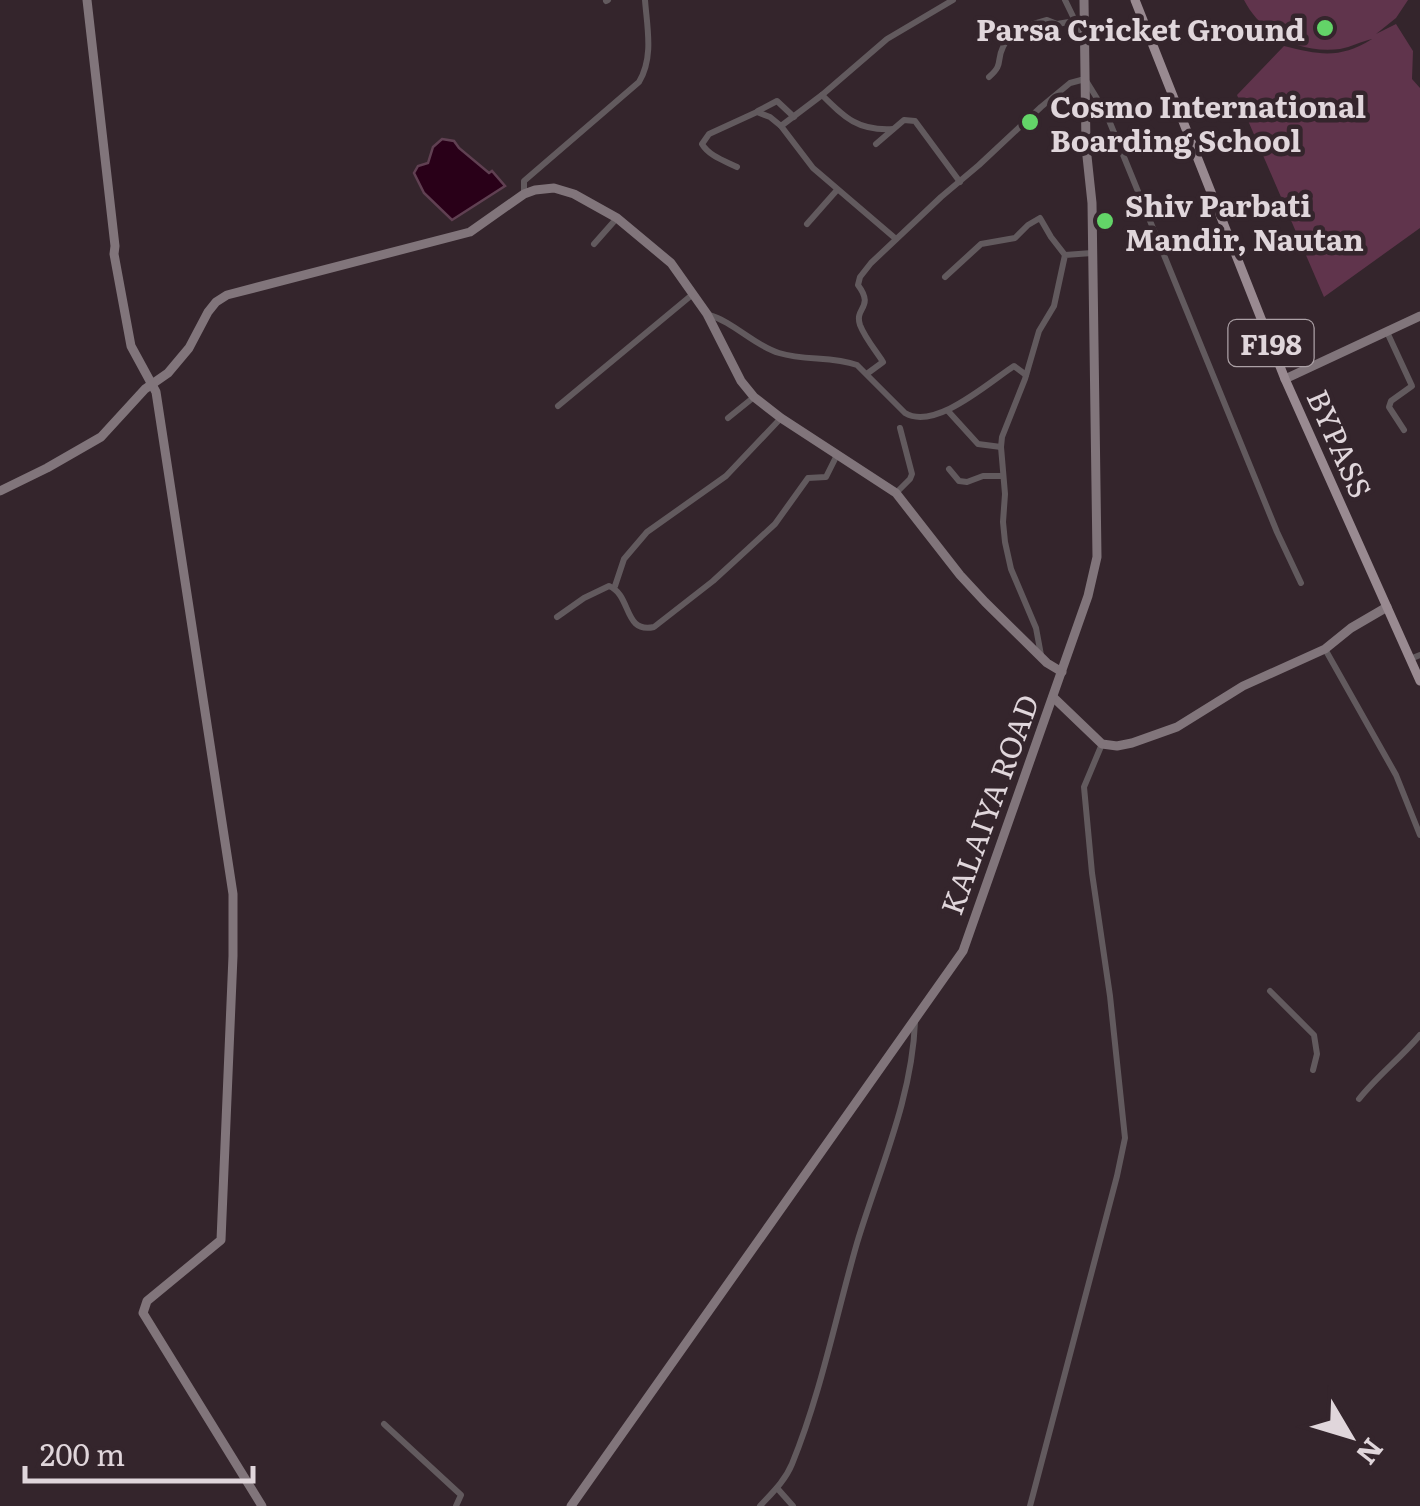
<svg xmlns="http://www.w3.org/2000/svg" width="1420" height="1506" viewBox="0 0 1420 1506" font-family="Literata,serif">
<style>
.green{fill:#60344c}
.water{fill:#290018;stroke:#604052;stroke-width:2.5}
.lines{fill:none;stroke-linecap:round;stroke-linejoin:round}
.street{stroke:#625a5e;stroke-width:6}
.secondary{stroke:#81757b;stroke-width:9}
.primary{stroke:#998a91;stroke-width:9}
.poi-dot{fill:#63d468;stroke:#34252c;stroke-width:4}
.labels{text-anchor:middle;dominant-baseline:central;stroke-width:9;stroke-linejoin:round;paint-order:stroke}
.shield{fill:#34252c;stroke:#aca1a6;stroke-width:2.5}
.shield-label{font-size:28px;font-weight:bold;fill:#e0d6db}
.poi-label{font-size:30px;font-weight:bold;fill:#e0d6db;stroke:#34252c;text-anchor:start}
.street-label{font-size:30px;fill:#e0d6db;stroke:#34252c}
</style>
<rect width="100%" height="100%" fill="#34252c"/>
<path class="green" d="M 1244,0 L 1408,0 L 1396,18 L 1376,34 L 1396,24 L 1413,51 L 1412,79 L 1420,88 L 1420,228 L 1324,297 L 1237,95 L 1284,46 C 1320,55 1340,59 1372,39 C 1362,41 1351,47 1340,49 C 1301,54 1262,35 1244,0 Z"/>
<path class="water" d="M 442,139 L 454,141 L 459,148 L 489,173 L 492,171 L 505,186 L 452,220 L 424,193 L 414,173 L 418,166 L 428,163 L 433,147 Z"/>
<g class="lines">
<g class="street">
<path d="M 1065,0 L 1082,35"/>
<path d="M 606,1 L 608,0"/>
<path d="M 989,77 C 1004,64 996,61 1003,47 C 1009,32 1032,24 1047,20 L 1057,24 L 1075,21"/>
<path d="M 822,95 C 845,118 858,131 893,129"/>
<path d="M 758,111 L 777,101 L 794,117"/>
<path d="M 781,126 L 813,168 L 896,239"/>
<path d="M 876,144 L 904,120 L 915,121 L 960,182"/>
<path d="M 737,167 C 725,161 709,156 702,144 L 709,134 L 757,112 L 770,117 L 781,126 L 822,95 L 887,39 L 953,0"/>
<path d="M 524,194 L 524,181 L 639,82 C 654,57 647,27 645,0"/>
<path d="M 807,224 L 837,190"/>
<path d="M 594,244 L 617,218"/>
<path d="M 945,277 L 981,244 L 1015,238 L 1028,225 L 1040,218 L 1051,237 L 1065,255"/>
<path d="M 709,315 C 734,322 753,345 779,353 C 805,361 832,356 857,365 L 905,413 C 935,431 988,383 1014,366 L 1026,375"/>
<path d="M 1387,332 L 1412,386 L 1391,401 L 1389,407 L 1404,430"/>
<path d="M 868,373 L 883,362 C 876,351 865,338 860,325 C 854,307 875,308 858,285 L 860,277 L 871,263 L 941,197 L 979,165 L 1041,107 L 1070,83 L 1085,79 L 1106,113 L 1277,532 L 1301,583"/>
<path d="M 558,406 L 693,294"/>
<path d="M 948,411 L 978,444 L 1001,447"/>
<path d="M 728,418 L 754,397"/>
<path d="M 949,469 L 959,481 L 967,482 L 983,476 L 1003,476"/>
<path d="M 896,493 L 910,479 L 912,474 L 900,428"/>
<path d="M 615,586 L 624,559 L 647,532 L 726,476 L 781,418"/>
<path d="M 557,617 L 584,598 L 609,586 C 632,595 623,634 654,627 L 713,581 L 775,524 L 808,478 L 826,477 L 837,455"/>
<path d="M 1325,649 L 1396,775 L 1420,835"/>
<path d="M 1041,655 L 1036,628 L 1011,569 L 1005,542 L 1003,522 L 1005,494 L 1001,447 L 1002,437 L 1025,379 L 1039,331 L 1054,306 L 1065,255 L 1092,253"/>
<path d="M 1410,659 L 1420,655"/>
<path d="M 1270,991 L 1314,1035 L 1317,1054 L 1313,1070"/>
<path d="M 1359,1099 C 1378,1075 1401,1058 1420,1035"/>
<path d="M 384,1424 L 461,1495 L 456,1506"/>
<path d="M 777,1488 L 793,1506"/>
<path d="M 760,1506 C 772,1493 785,1481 792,1464 C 821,1393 836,1316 857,1243 C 879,1170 912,1099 915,1022"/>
<path d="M 1030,1506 L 1117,1176 L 1125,1138 L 1110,996 L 1092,873 L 1084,787 L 1102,744"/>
</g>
<g class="secondary">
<path d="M 87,0 L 115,246 L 114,254 L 131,346 L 156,392 L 233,894 L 233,956 L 221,1240 L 147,1301 L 143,1313 L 262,1506"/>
<path d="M 1285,379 L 1420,316"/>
<path d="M 0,491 L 47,468 L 101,437 L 145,389 L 168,373 L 189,348 L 208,312 L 216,302 L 227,295 L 470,232 L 524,194 L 535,190 L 554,188 L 574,194 L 617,218 L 671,263 L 707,314 L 741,381 L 754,397 L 781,418 L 896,493 L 960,575 L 985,602 L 1047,663 L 1062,672"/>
<path d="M 1053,697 L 1102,744 L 1117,746 L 1132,743 L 1177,727 L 1243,686 L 1325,649 L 1351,628 L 1387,607"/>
<path d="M 571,1506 L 963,951 L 1088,596 L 1097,557 L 1092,203 L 1086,147 L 1084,0"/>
</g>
<path class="primary" d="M 1135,0 L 1285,379 L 1420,681"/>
</g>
<g class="poi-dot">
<circle cx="1325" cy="28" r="10"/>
<circle cx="1030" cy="122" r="10"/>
<circle cx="1105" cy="221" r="10"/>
</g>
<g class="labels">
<rect class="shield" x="1228.5" y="320" width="85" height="46" rx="8"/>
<g class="shield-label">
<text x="1271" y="343">F198</text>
</g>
<g class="poi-label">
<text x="1305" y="28" text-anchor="end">Parsa Cricket Ground</text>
<text x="1050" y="105">Cosmo International<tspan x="1050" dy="34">Boarding School</tspan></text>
<text x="1125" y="204">Shiv Parbati<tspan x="1125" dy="34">Mandir, Nautan</tspan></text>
</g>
<g class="street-label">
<text transform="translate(1341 443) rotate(66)">BYPASS</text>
<text transform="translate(988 804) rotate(-70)">KALAIYA ROAD</text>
</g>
</g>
<g transform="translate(1350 1436) rotate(128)" stroke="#34252c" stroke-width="8" paint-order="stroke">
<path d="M0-8L18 38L0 25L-18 38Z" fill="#e0d6db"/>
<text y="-15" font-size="28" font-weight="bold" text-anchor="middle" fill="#e0d6db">N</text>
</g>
<path d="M25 1466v15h228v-15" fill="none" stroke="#e0d6db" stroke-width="5"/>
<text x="40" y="1466" font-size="30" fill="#e0d6db" stroke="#34252c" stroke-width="8" paint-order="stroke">200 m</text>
</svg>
